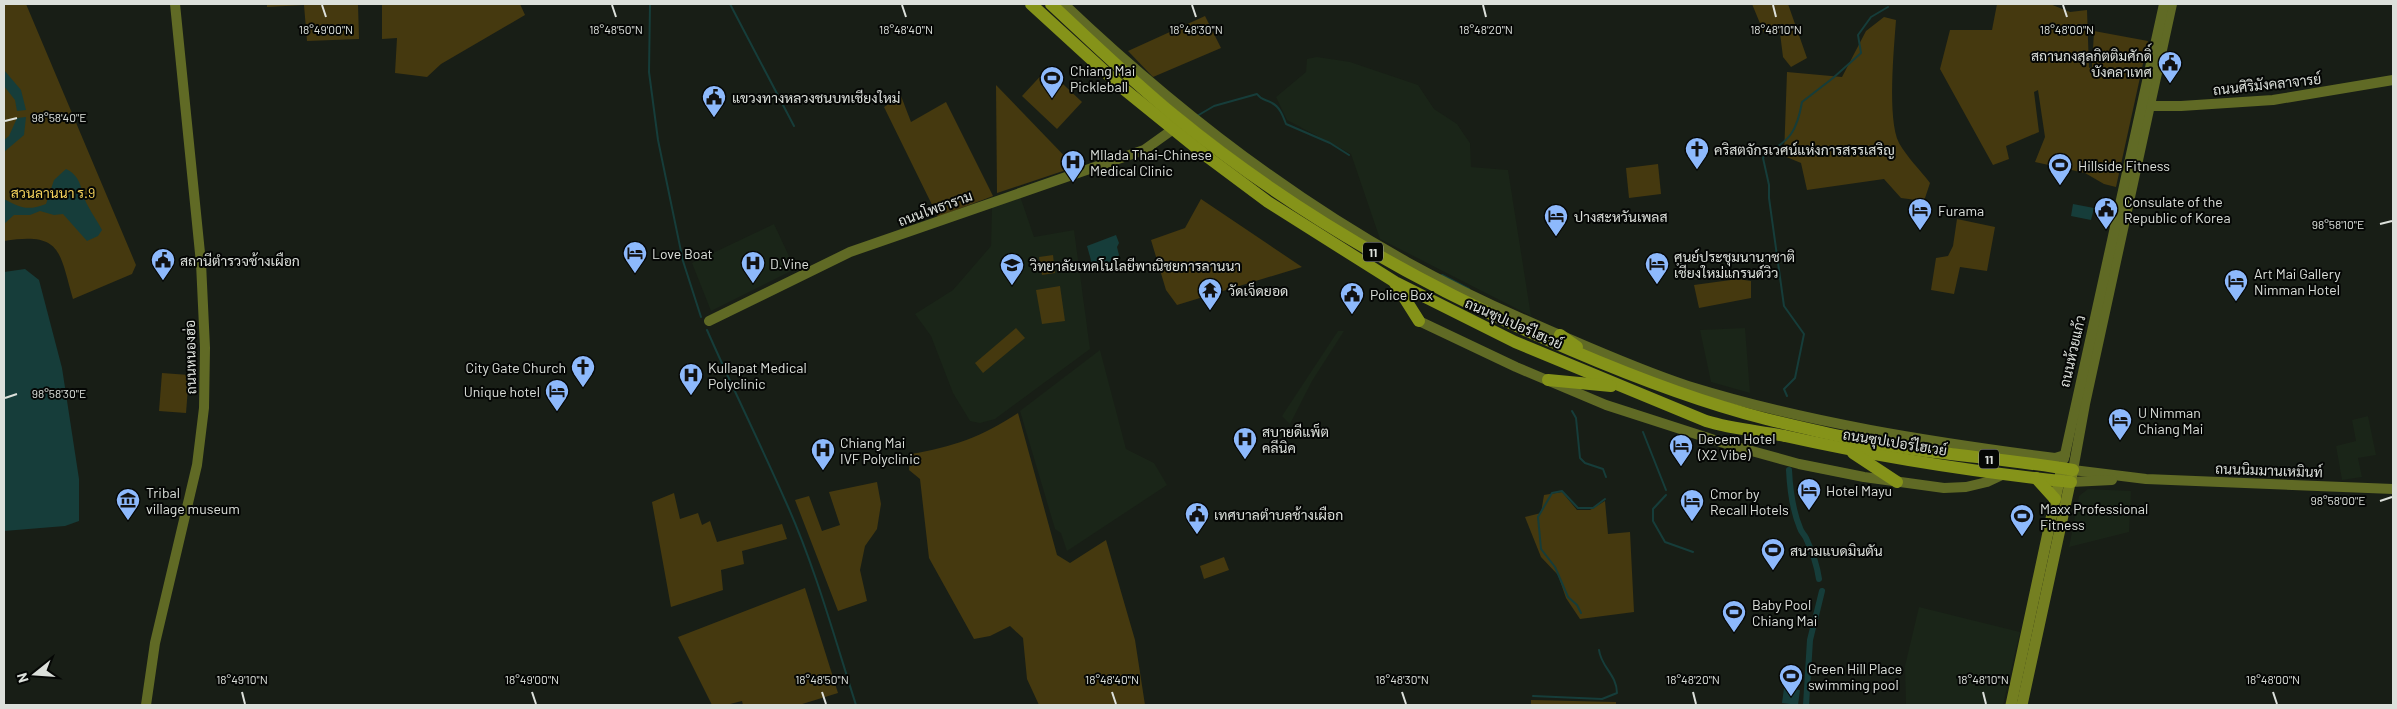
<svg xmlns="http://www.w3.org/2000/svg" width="2397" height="709" viewBox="0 0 2397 709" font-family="Barlow,Sarabun,sans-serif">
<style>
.built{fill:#1a2518}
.green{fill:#45390f}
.water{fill:#163d3a}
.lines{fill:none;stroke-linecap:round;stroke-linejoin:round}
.stream{stroke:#163d3a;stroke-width:2}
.canal{stroke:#163d3a;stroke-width:6}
.secondary{stroke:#606a25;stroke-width:10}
.primary{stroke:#747f21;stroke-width:11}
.highway{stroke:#859319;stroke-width:12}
.ticks{fill:none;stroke:#dce0db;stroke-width:2}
.labels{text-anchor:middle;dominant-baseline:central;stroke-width:4;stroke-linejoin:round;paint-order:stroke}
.shield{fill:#050705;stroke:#9c9f9b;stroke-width:1}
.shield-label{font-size:12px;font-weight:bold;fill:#dce0db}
.poi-label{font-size:14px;fill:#dce0db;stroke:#050705;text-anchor:start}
.street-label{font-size:14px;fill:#dce0db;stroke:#050705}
.park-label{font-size:14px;fill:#f6d35c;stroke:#050705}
.ticks-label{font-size:12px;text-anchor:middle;fill:#dce0db;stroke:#050705;stroke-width:4;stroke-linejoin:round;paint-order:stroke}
</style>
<rect width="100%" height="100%" fill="#181e16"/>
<g class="built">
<path d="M 1317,57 L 1350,62 L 1418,85 L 1434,109 L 1457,124 L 1465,136 L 1470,143 L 1471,167 L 1508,170 L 1531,316 L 1380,239 L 1351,154 L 1287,120 L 1276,97 L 1306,72 L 1307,59 Z"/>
<path d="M 1020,196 L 1034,237 L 1074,230 L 1090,349 L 995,419 L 980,423 L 970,421 L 953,393 L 931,336 L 915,314 L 953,290 L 991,246 L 992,206 Z"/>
<path d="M 774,224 L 795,269 L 711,311 L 692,263 Z"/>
<path d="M 1745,328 L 1750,393 L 1711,382 L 1700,330 Z"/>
<path d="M 1338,331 L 1344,331 L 1312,381 L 1290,424 L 1282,416 Z"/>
<path d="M 1100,350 L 1126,449 L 1154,463 L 1167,485 L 1067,551 L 1061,533 L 1055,529 L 1020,411 Z"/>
<path d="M 2368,416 L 2376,455 L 2358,458 L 2362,477 L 2342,480 L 2336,446 L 2356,441 L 2352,420 Z"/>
<path d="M 2088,489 L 2131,491 L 2129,532 L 2069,547 L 2079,496 Z"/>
<path d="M 1919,607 L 2020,632 L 2003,705 L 1906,705 L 1905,666 Z"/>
</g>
<g class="green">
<path d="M 4,4 L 26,4 L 136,265 L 132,274 L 73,299 C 59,251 62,232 4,241 Z"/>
<path d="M 267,4 L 358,4 L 359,39 L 307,41 L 304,5 L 267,7 Z"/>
<path d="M 382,4 L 520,4 L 525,15 L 441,64 L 427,77 L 395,73 L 397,38 L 382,39 Z"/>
<path d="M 1752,4 L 1788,4 L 1807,58 L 1791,67 L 1783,57 L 1780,33 L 1764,33 Z"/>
<path d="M 1997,4 L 2050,4 L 2070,12 L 2087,10 L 2089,68 L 2092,67 L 2094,31 L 2148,41 L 2116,187 L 2104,184 L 2085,173 L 2035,162 L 2045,137 L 2038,90 L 2034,92 L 2039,132 L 2006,146 L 2009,159 L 1993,165 L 1940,69 L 1950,30 L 1992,30 Z"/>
<path d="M 1205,16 L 1221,48 L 1153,77 L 1128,51 Z"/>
<path d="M 1884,17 L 1896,20 C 1894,48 1887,119 1899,143 C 1907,157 1920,170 1930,183 L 1924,201 L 1901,198 L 1884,179 L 1807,190 L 1801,163 L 1784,156 L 1787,72 L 1842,77 L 1866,31 Z"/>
<path d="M 1047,69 L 1082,102 L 1057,129 L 1022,96 Z"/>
<path d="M 996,85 L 1075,167 L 997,193 Z"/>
<path d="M 901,96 L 911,122 L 946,102 L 993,196 L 938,217 L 884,107 Z"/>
<path d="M 1658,164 L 1661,194 L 1629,198 L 1626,168 Z"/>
<path d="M 1201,199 L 1302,267 L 1177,305 L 1166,290 L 1151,240 L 1185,228 Z"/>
<path d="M 1957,219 L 1995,227 L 1987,271 L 1960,267 L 1954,294 L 1931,290 L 1936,258 L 1948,256 L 1953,246 Z"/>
<path d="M 1053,255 L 1055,273 L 1042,275 L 1039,257 Z"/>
<path d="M 1738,279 L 1751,281 L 1751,298 L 1699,308 L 1694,285 Z"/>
<path d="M 1060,286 L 1065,321 L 1042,324 L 1036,290 Z"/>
<path d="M 1016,328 L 1025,338 L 983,373 L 975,363 Z"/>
<path d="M 162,373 L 189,375 L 186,413 L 159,411 Z"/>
<path d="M 1018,413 L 1057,555 L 1070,563 L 1106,540 L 1135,640 L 1145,705 L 1039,705 L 1027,679 L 1023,638 L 1010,626 L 990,636 L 974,639 L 929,558 L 920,479 L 909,470 L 911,454 C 952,447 982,437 1018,413 Z"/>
<path d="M 877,482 L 881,504 L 877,529 L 865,546 L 860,570 L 867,601 L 838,611 L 795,500 L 809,496 L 822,531 L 840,525 L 829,492 Z"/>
<path d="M 1562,492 L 1577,510 L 1590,510 L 1605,501 L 1608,534 L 1630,532 L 1634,612 L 1580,619 L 1566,598 L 1558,575 L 1541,557 L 1525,517 L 1541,513 L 1544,495 Z"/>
<path d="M 674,493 L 680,519 L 698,513 L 702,525 L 710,521 L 717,542 L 782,524 L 787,539 L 742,551 L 744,564 L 721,570 L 723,590 L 671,607 L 652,502 Z"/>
<path d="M 1224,557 L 1229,570 L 1204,579 L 1200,566 Z"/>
<path d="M 805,588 L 838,693 L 799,705 L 743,705 L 742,701 L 726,705 L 712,705 L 678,637 Z"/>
<path d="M 1531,700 L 1616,702 L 1616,705 L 1531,705 Z"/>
</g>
<g class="water">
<path d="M 4,70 L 21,90 L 26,110 L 17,111 L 15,100 L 4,86 Z"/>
<path d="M 26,117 L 24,135 L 4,152 L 4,140 L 9,136 L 17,118 Z"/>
<path d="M 66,169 C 83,177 80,192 88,206 C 92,214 98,222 102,230 L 98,236 L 87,241 L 63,214 L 54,215 L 40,211 L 30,215 L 14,215 L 4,224 L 4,199 C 21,208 27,211 46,204 L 54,180 Z"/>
<path d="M 2073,204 L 2094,208 L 2091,220 L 2071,216 Z"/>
<path d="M 1116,235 L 1119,243 L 1117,247 L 1119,255 L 1115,265 L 1094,271 L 1087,246 Z"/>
<path d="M 25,269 L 39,280 L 62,368 L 79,479 L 79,521 L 65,526 L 4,531 L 4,272 Z"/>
<path d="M 1784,688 L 1800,690 L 1798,705 L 1782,703 Z"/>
</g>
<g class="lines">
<g class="stream">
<path d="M 650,4 L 649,72 L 658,140 L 683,261 L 701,317"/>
<path d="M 730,4 L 794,126"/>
<path d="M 1197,116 L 1214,106 L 1257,94 C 1262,101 1266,99 1272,103 C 1280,107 1283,116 1286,124 L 1330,143 L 1349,155"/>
<path d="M 1442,275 L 1469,289"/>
<path d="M 707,330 C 732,387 760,443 785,500 C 815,566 834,636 856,705"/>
<path d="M 1787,396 L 1784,389 L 1795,378 L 1804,334 L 1784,306 L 1769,198 L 1769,185 L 1763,158 L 1765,154 C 1790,141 1797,131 1802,102 L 1833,78 L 1861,53 L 1858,35 L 1871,17 L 1888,7"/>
<path d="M 1572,411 L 1576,418 L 1580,458 L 1585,463 L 1603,469 L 1606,477"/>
<path d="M 1643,432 L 1666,490"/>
<path d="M 1666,495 L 1653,509 L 1653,521 L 1665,542 L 1693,552"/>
<path d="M 1581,613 L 1577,605 L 1568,597 L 1555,567 L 1541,549 L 1538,517 L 1552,493 L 1562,491 L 1578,508 L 1593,508 L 1605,499"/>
<path d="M 1533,696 L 1602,699 L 1617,693 C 1617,675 1601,667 1599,650"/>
</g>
<g class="canal">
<path d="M 1789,470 C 1790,490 1792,509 1800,528 C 1801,532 1804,534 1806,538 C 1812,551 1817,565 1819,579"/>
<path d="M 1806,705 L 1810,640 L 1822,591"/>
</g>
<g class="secondary">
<path d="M 1064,4 C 1168,103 1281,192 1407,262 C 1454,288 1503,311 1553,332 C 1597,351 1642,371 1688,386 C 1808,423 1931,442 2055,458 L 2065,455"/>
<path d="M 2172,4 L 2085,404 L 2073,470 L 2146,479 L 2393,489"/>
<path d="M 2144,106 L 2181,106 L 2273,100 L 2393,80"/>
<path d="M 709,321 L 850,252 L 1144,150 L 1172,130"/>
<path d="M 1419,321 L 1516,367 L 1606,405 L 1730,445 L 1799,464 L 1864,477 L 1944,488 L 1966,487 L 1987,482 L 2004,474"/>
<path d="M 2064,459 L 2164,4"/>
<path d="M 2071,482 L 2112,480"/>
<path d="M 146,705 L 155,643 L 197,465 L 204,408 L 205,348 L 201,263 L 175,4"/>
</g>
<g class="primary">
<path d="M 2011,705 L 2061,472"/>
<path d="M 2022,705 L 2072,474"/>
</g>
<g class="highway">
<path d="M 1031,4 L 1125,90 L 1209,158 L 1268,202 L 1395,282 L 1515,342 L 1706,421 C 1732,429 1759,431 1785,436 C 1879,457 1974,472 2071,482"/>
<path d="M 1051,4 C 1092,42 1132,81 1175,116 C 1294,214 1429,290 1571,350 C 1634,377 1699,402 1766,419 C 1816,431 1867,443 1919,450 C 1970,457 2022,461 2073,470"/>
<path d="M 1395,283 L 1419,321"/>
<path d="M 1560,335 L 1577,347"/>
<path d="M 1548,380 L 1611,386"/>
<path d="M 1853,453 L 1897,482"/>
<path d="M 2036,478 L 2055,499"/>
</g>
</g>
<path class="ticks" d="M 322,5 L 326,17M 612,5 L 616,17M 902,5 L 906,17M 1192,5 L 1196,17M 1483,5 L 1486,17M 1773,5 L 1776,17M 2063,5 L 2067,17M 5,121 L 17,118M 2380,224 L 2392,221M 5,398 L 17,394M 2380,501 L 2392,497M 242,692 L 245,704M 532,692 L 536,704M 822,692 L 826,704M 1112,692 L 1116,704M 1402,692 L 1406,704M 1693,692 L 1696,704M 1983,692 L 1986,704M 2273,692 L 2277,704"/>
<defs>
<g id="civic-pin" transform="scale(1.25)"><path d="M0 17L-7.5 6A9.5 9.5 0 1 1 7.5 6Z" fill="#8db9fc" stroke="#050705"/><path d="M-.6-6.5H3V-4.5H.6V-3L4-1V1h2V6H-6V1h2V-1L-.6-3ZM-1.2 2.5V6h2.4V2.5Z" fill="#111"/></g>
<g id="stadium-pin" transform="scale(1.25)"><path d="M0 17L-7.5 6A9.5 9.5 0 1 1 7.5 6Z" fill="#8db9fc" stroke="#050705"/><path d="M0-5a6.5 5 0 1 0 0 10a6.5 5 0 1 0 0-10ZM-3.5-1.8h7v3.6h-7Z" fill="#111"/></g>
<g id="church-pin" transform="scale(1.25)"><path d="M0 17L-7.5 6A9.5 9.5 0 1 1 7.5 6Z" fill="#8db9fc" stroke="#050705"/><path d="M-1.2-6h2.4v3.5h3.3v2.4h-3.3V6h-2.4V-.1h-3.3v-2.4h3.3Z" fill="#111"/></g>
<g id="hospital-pin" transform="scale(1.25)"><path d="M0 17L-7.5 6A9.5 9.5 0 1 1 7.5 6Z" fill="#8db9fc" stroke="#050705"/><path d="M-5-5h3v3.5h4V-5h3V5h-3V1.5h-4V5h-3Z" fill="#111"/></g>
<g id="hotel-pin" transform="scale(1.25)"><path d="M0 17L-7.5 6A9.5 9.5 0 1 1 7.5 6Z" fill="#8db9fc" stroke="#050705"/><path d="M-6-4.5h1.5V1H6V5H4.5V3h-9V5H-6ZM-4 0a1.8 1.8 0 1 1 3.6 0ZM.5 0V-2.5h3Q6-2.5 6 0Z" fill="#111"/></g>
<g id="university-pin" transform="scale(1.25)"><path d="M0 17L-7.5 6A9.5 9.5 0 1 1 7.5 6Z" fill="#8db9fc" stroke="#050705"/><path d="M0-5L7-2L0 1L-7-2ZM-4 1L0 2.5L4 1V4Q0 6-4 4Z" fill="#111"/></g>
<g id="temple-pin" transform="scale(1.25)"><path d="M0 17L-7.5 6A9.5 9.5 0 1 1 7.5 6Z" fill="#8db9fc" stroke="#050705"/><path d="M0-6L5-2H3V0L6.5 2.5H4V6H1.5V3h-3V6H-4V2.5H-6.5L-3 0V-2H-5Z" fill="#111"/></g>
<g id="museum-pin" transform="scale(1.25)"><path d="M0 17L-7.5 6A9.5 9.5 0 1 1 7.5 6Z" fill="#8db9fc" stroke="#050705"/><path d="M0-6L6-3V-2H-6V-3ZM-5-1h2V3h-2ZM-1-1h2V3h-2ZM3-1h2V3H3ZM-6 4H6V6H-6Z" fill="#111"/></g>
</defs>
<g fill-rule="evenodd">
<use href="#civic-pin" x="2170" y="63"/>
<use href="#stadium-pin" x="1052" y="78"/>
<use href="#civic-pin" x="714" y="97"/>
<use href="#church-pin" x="1697" y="149"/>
<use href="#hospital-pin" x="1073" y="162"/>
<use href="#stadium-pin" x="2060" y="165"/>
<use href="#civic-pin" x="2106" y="209"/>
<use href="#hotel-pin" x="1920" y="210"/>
<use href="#hotel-pin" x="1556" y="216"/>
<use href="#hotel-pin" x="635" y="253"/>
<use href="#civic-pin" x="163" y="260"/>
<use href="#hospital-pin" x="753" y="263"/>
<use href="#hotel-pin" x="1657" y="264"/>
<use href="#university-pin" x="1012" y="265"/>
<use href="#hotel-pin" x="2236" y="281"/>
<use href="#temple-pin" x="1210" y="290"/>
<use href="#civic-pin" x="1352" y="294"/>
<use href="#church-pin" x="583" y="367"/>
<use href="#hospital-pin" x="691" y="375"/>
<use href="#hotel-pin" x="557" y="391"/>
<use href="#hotel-pin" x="2120" y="420"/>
<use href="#hospital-pin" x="1245" y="439"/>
<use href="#hotel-pin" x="1681" y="446"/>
<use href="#hospital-pin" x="823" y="450"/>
<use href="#hotel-pin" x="1809" y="490"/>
<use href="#museum-pin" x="128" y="500"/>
<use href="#hotel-pin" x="1692" y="501"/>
<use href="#civic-pin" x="1197" y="514"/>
<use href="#stadium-pin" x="2022" y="516"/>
<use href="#stadium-pin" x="1773" y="550"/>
<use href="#stadium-pin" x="1734" y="612"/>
<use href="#stadium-pin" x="1791" y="676"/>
</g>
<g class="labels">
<g class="shield">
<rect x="1363" y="242.5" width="20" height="19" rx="4"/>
<rect x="1979" y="449.5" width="20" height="19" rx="4"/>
</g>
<g class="shield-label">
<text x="1373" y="252">11</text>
<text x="1989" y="459">11</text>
</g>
<g class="poi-label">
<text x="2152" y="55" text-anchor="end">สถานกงสุลกิตติมศักดิ์<tspan x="2152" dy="16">บังคลาเทศ</tspan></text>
<text x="1070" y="70">Chiang Mai<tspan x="1070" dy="16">Pickleball</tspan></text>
<text x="732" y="97">แขวงทางหลวงชนบทเชียงใหม่</text>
<text x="1714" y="149">คริสตจักรเวศน์แห่งการสรรเสริญ</text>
<text x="1090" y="154">MIlada Thai-Chinese<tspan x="1090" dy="16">Medical Clinic</tspan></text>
<text x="2078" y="165">Hillside Fitness</text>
<text x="2124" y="201">Consulate of the<tspan x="2124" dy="16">Republic of Korea</tspan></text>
<text x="1938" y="210">Furama</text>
<text x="1574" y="216">ปางสะหวันเพลส</text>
<text x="652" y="253">Love Boat</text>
<text x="1674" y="256">ศูนย์ประชุมนานาชาติ<tspan x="1674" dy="16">เชียงใหม่แกรนด์วิว</tspan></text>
<text x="180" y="260">สถานีตำรวจช้างเผือก</text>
<text x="770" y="263">D.Vine</text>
<text x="1030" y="265">วิทยาลัยเทคโนโลยีพาณิชยการลานนา</text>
<text x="2254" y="273">Art Mai Gallery<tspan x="2254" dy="16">Nimman Hotel</tspan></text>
<text x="1228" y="290">วัดเจ็ดยอด</text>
<text x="1370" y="294">Police Box</text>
<text x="566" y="367" text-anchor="end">City Gate Church</text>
<text x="708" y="367">Kullapat Medical<tspan x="708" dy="16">Polyclinic</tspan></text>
<text x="540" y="391" text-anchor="end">Unique hotel</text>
<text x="2138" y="412">U Nimman<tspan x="2138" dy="16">Chiang Mai</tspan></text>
<text x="1262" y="431">สบายดีแพ็ต<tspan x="1262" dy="16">คลีนิค</tspan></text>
<text x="1698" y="438">Decem Hotel<tspan x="1698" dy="16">(X2 Vibe)</tspan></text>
<text x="840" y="442">Chiang Mai<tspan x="840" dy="16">IVF Polyclinic</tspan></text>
<text x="1826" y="490">Hotel Mayu</text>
<text x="146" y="492">Tribal<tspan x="146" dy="16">village museum</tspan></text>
<text x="1710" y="493">Cmor by<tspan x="1710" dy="16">Recall Hotels</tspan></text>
<text x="2040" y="508">Maxx Professional<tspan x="2040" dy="16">Fitness</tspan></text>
<text x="1214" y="514">เทศบาลตำบลช้างเผือก</text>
<text x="1790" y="550">สนามแบดมินตัน</text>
<text x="1752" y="604">Baby Pool<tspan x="1752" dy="16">Chiang Mai</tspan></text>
<text x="1808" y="668">Green Hill Place<tspan x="1808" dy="16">swimming pool</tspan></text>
</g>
<g class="street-label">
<text transform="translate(2267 84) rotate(-6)">ถนนศิริมังคลาจารย์</text>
<text transform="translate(935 208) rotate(-20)">ถนนโพธาราม</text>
<text transform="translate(1514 323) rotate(24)">ถนนซุปเปอร์ไฮเวย์</text>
<text transform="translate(2072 351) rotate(-77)">ถนนห้วยแก้ว</text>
<text transform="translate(190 357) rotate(-91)">ถนนหนองฮ่อ</text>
<text transform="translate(1895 442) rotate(9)">ถนนซุปเปอร์ไฮเวย์</text>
<text transform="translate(2269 470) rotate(2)">ถนนนิมมานเหมินท์</text>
</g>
<g class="park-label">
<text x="53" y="192">สวนลานนา ร.9</text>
</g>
</g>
<g class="ticks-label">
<text x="326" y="34">18°49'00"N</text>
<text x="616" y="34">18°48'50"N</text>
<text x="906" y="34">18°48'40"N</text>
<text x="1196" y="34">18°48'30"N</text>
<text x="1486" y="34">18°48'20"N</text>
<text x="1776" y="34">18°48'10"N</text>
<text x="2067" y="34">18°48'00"N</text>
<text x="59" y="122">98°58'40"E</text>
<text x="2338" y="229">98°58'10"E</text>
<text x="59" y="398">98°58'30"E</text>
<text x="2338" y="505">98°58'00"E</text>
<text x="242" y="684">18°49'10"N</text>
<text x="532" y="684">18°49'00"N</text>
<text x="822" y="684">18°48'50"N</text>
<text x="1112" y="684">18°48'40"N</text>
<text x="1402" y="684">18°48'30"N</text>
<text x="1693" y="684">18°48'20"N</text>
<text x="1983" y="684">18°48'10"N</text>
<text x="2273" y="684">18°48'00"N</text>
</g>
<rect width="2397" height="709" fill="none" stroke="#dce0db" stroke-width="10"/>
<g transform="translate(35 674) rotate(253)" stroke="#050705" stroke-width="4" paint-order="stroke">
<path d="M0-4L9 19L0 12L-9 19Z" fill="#dce0db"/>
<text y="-8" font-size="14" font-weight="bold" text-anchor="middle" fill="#dce0db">N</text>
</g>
</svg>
